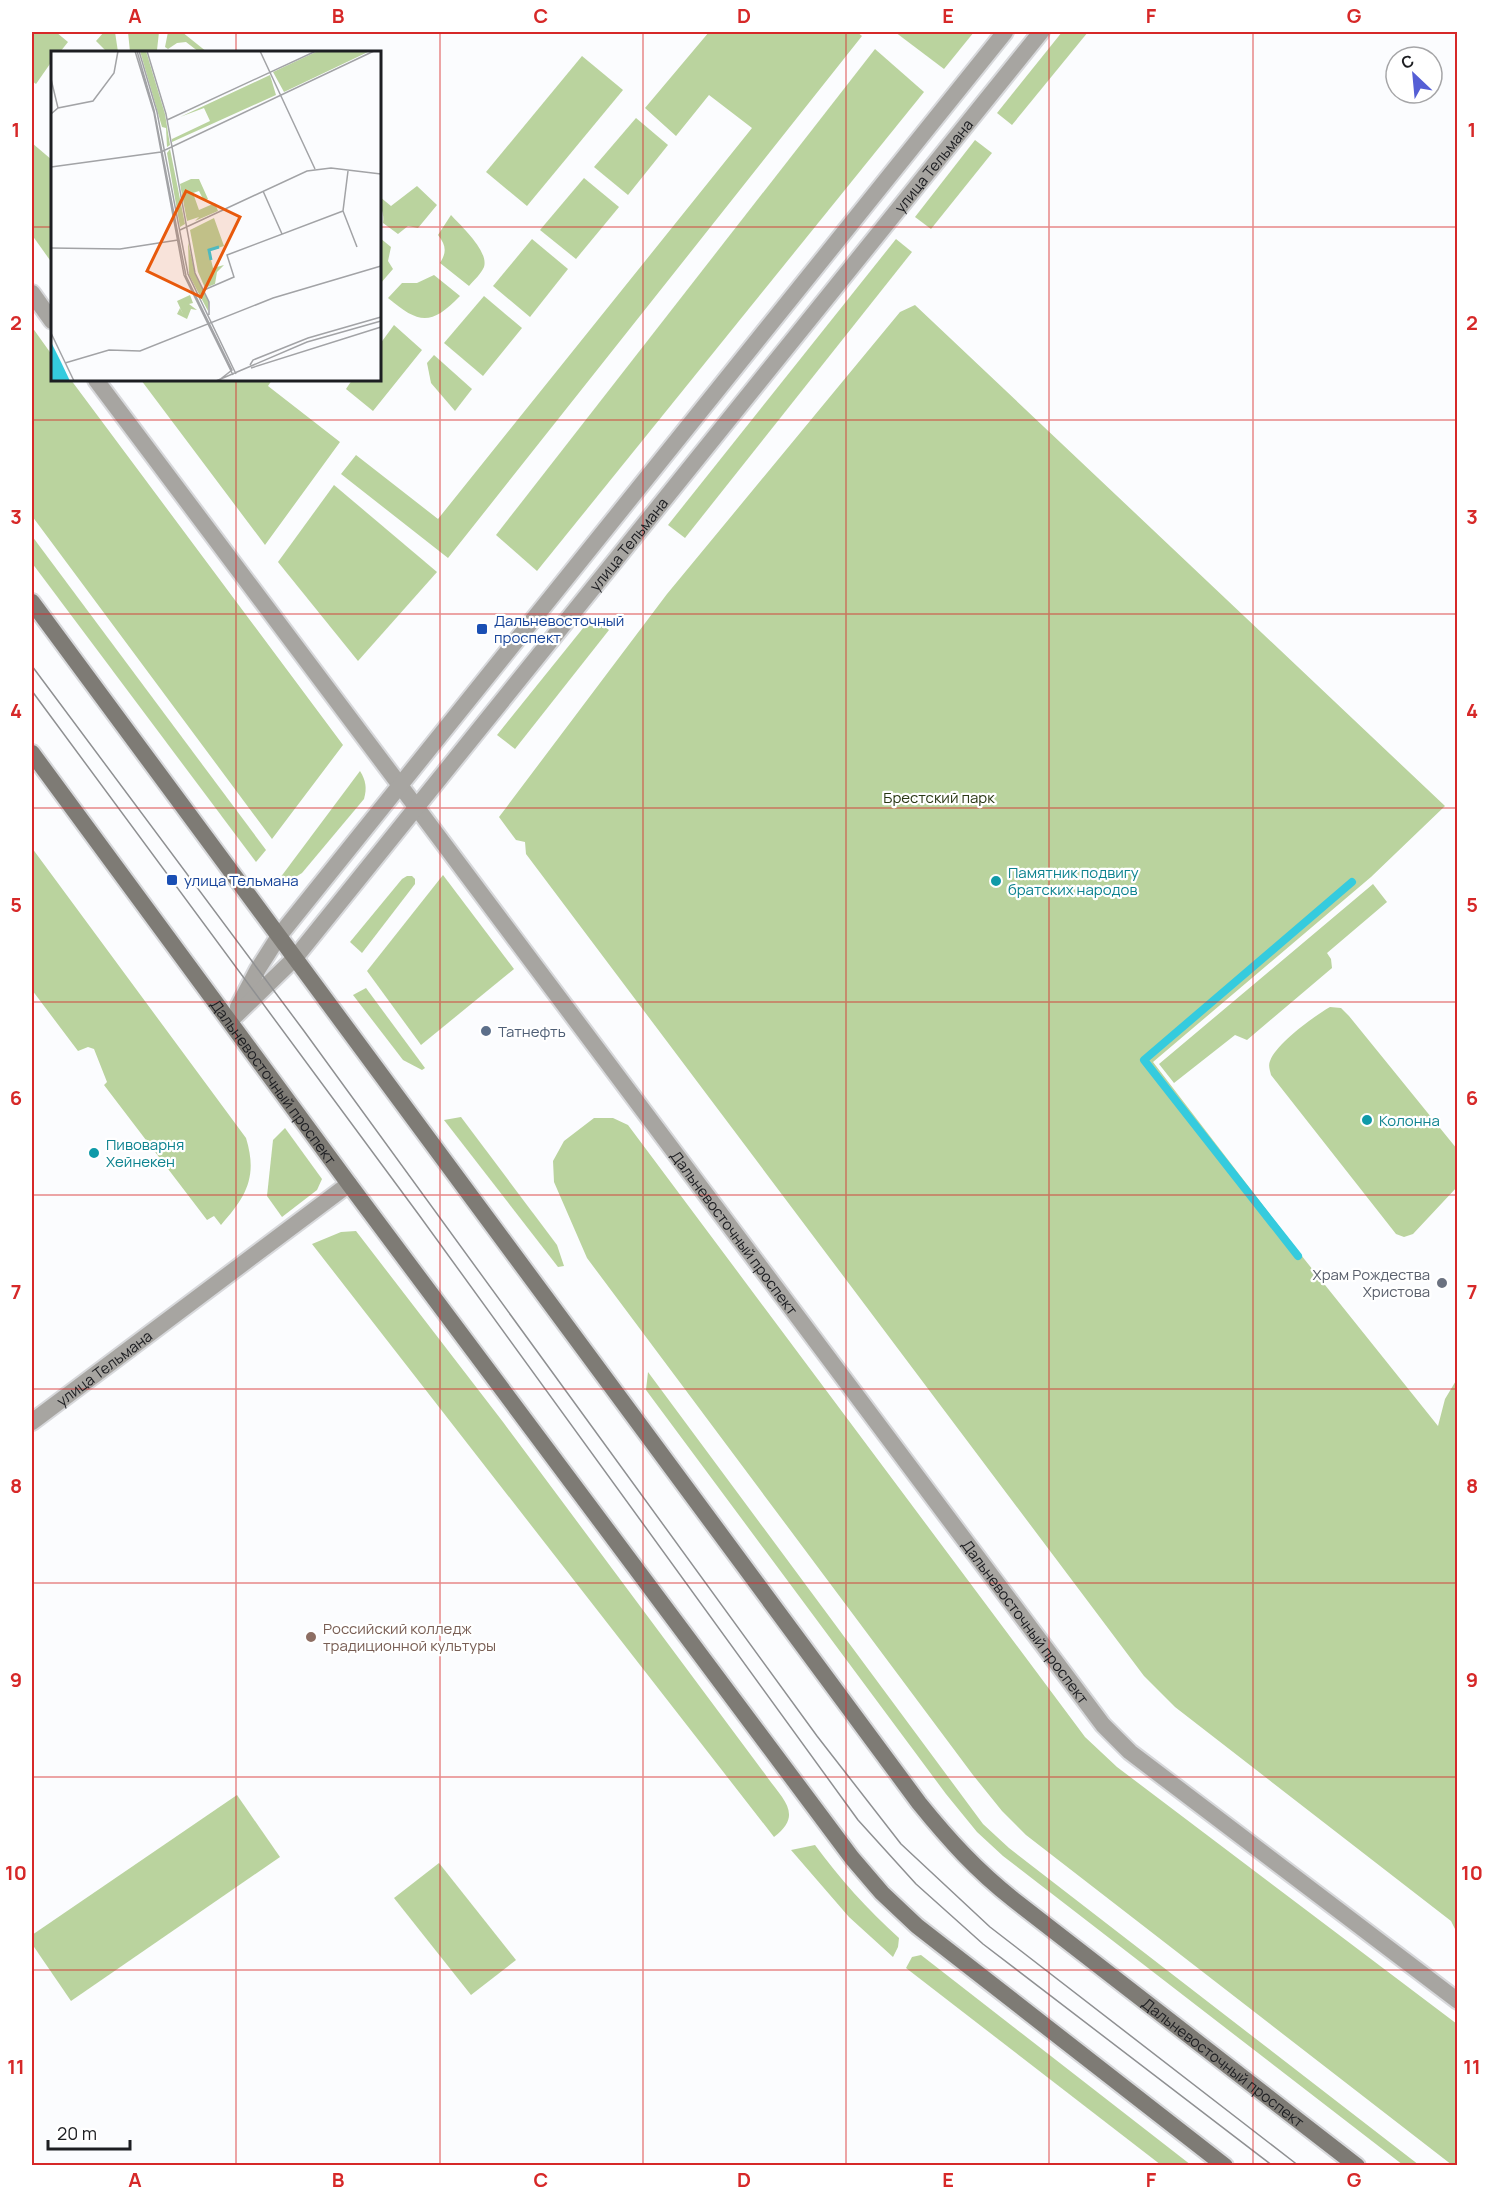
<svg xmlns="http://www.w3.org/2000/svg" width="1489" height="2197" viewBox="0 0 1489 2197" font-family="Manrope,sans-serif">
<style>
.green{fill:#bad39e}
.lines{fill:none;stroke-linecap:round;stroke-linejoin:round}
.stream{stroke:#35cbde;stroke-width:8}
.minor-casing{stroke:#d7d8db;stroke-width:20}
.tertiary-casing{stroke:#d7d8db;stroke-width:20}
.secondary-casing{stroke:#d7d8db;stroke-width:20}
.minor{stroke:#a7a5a1;stroke-width:16}
.tertiary{stroke:#a7a5a1;stroke-width:16}
.secondary{stroke:#7e7b75;stroke-width:16}
.tram{stroke:#8f9092;stroke-width:1.5}
.grid{fill:none;stroke:#d62828;stroke-width:1.5;stroke-opacity:0.55}
.transit-dot{fill:#1a4fb4;stroke:#fff;stroke-width:2}
.culture-dot{fill:#0f9aa8;stroke:#fff;stroke-width:2}
.service-dot{fill:#5c6f8a;stroke:#fff;stroke-width:2}
.worship-dot{fill:#6b7280;stroke:#fff;stroke-width:2}
.education-dot{fill:#8d6e63;stroke:#fff;stroke-width:2}
.labels{text-anchor:middle;dominant-baseline:central;stroke-width:4.5;stroke-linejoin:round;paint-order:stroke}
.street-label{font-size:15px;fill:#1d1e22;stroke:#fff}
.transit-label{font-size:15px;fill:#164399;stroke:#fff;text-anchor:start}
.park-label{font-size:15px;fill:#283713;stroke:#fff}
.culture-label{font-size:15px;fill:#0d838f;stroke:#fff;text-anchor:start}
.service-label{font-size:15px;fill:#4e5e75;stroke:#fff;text-anchor:start}
.worship-label{font-size:15px;fill:#5b616d;stroke:#fff;text-anchor:end}
.education-label{font-size:15px;fill:#785e54;stroke:#fff;text-anchor:start}
.inset-river{fill:none;stroke:#35cbde;stroke-width:3}
.inset-road{fill:none;stroke:#a2a3a6;stroke-width:1.5}
.view{fill:#e8590c;fill-opacity:0.15;stroke:#e8590c;stroke-width:3}
.inset-edge{fill:none;stroke:#1d1e22;stroke-width:3}
.neatline{fill:none;stroke:#d62828;stroke-width:2}
.grid-label{font-size:20px;text-anchor:middle;font-weight:bold;fill:#d62828}
</style>
<rect width="100%" height="100%" fill="#fbfcfe"/>
<g class="green">
<path d="M 32,32 L 56,32 L 68,42 L 60,52 L 52,52 L 52,61 L 36,84 L 32,81 Z"/>
<path d="M 104,32 L 115,32 L 118,52 L 107,52 L 96,41 Z"/>
<path d="M 128,32 L 159,32 L 157,50 L 160,52 L 130,52 Z"/>
<path d="M 168,32 L 182,32 L 207,52 L 199,52 L 186,42 L 177,43 L 168,49 L 165,47 Z"/>
<path d="M 709,32 L 857,32 L 862,36 L 448,558 L 341,474 L 356,455 L 438,519 L 752,128 L 709,95 L 676,136 L 645,108 Z"/>
<path d="M 895,32 L 974,32 L 944,69 Z"/>
<path d="M 1062,32 L 1088,32 L 1012,125 L 997,113 Z"/>
<path d="M 875,49 L 924,92 L 537,571 L 496,535 Z"/>
<path d="M 582,56 L 623,90 L 527,206 L 486,172 Z"/>
<path d="M 636,118 L 668,145 L 628,195 L 594,167 Z"/>
<path d="M 975,140 L 992,153 L 931,229 L 915,217 Z"/>
<path d="M 32,143 L 52,160 L 52,263 L 32,235 Z"/>
<path d="M 584,178 L 619,207 L 576,259 L 540,230 Z"/>
<path d="M 417,186 L 437,205 L 418,228 L 408,226 L 398,234 L 383,223 C 385,213 379,207 380,197 L 391,206 Z"/>
<path d="M 451,215 C 461,226 489,251 484,267 C 481,274 474,280 469,286 L 440,263 C 447,252 446,245 438,235 Z"/>
<path d="M 380,238 L 391,247 L 388,261 L 393,269 L 380,284 Z"/>
<path d="M 532,239 L 568,269 L 530,317 L 493,286 Z"/>
<path d="M 896,239 L 912,252 L 685,538 L 668,525 Z"/>
<path d="M 434,275 L 460,296 C 431,326 419,324 388,298 L 402,283 L 417,283 Z"/>
<path d="M 484,296 L 522,328 L 483,376 L 444,343 Z"/>
<path d="M 915,305 L 1445,806 L 1371,877 L 1153,1062 L 1305,1260 L 1438,1426 L 1445,1399 L 1457,1379 L 1457,1933 L 1451,1921 L 1175,1707 L 1144,1676 L 526,854 L 525,842 L 516,840 L 499,817 L 667,594 L 900,312 Z"/>
<path d="M 394,325 L 422,350 L 373,411 L 346,389 L 352,380 L 380,380 L 380,344 Z"/>
<path d="M 32,327 L 52,355 L 52,380 L 71,380 L 343,745 L 272,839 L 32,516 Z"/>
<path d="M 434,355 L 472,389 L 455,411 L 431,383 L 427,363 Z"/>
<path d="M 141,380 L 272,380 L 268,386 L 340,442 L 265,545 Z"/>
<path d="M 334,485 L 437,572 L 358,661 L 278,562 Z"/>
<path d="M 32,536 L 266,850 L 256,862 L 32,563 Z"/>
<path d="M 592,617 L 609,630 L 515,749 L 497,735 Z"/>
<path d="M 360,771 C 366,781 367,788 364,799 L 302,873 L 294,878 L 280,878 Z"/>
<path d="M 32,848 L 246,1138 C 258,1177 246,1197 221,1225 L 214,1216 L 207,1220 L 104,1085 L 107,1082 L 94,1049 L 88,1047 L 78,1051 L 32,990 Z"/>
<path d="M 443,875 L 514,969 L 421,1045 L 367,971 Z"/>
<path d="M 407,876 L 412,876 L 415,879 L 415,884 L 362,953 L 350,942 L 402,879 Z"/>
<path d="M 1373,884 L 1387,902 L 1327,953 L 1331,959 L 1332,968 L 1247,1040 L 1235,1035 L 1174,1083 L 1159,1064 Z"/>
<path d="M 366,988 L 425,1068 L 422,1070 L 403,1060 L 353,995 Z"/>
<path d="M 1330,1007 L 1341,1008 L 1349,1016 L 1457,1149 L 1457,1187 L 1413,1234 L 1404,1237 L 1396,1234 L 1271,1075 C 1270,1070 1268,1066 1270,1061 C 1276,1044 1314,1016 1330,1007 Z"/>
<path d="M 461,1117 L 557,1245 L 564,1266 L 558,1267 L 444,1120 Z"/>
<path d="M 594,1118 L 613,1118 L 628,1125 L 1085,1737 L 1117,1767 L 1457,2024 L 1457,2165 L 1452,2165 L 1026,1835 L 1002,1811 L 973,1775 L 587,1258 L 554,1182 L 553,1161 L 564,1141 Z"/>
<path d="M 285,1128 L 322,1179 L 317,1190 L 282,1217 L 267,1196 L 273,1140 Z"/>
<path d="M 356,1231 L 503,1422 L 765,1774 C 781,1798 805,1814 774,1837 L 312,1244 L 341,1232 Z"/>
<path d="M 648,1372 L 983,1824 L 1009,1848 L 1419,2165 L 1403,2165 L 1003,1856 L 977,1832 L 946,1794 L 646,1390 Z"/>
<path d="M 237,1795 L 280,1857 L 71,2001 L 32,1944 L 32,1935 Z"/>
<path d="M 815,1845 C 840,1879 867,1909 899,1938 L 898,1947 L 893,1957 L 849,1917 L 791,1850 Z"/>
<path d="M 439,1863 L 516,1960 L 471,1995 L 394,1898 Z"/>
<path d="M 921,1955 L 1191,2165 L 1161,2165 L 906,1968 L 912,1957 Z"/>
</g>
<g class="lines">
<path class="stream" d="M 1298,1256 L 1144,1060 L 1352,882"/>
<g class="minor-casing">
<g id="minor">
<path d="M 32,293 L 52,321"/>
<path d="M 96,380 L 417,808"/>
<path id="s1" d="M 32,1422 L 349,1184"/>
</g>
</g>
<g class="tertiary-casing">
<g id="tertiary">
<path id="s2" d="M 417,808 L 1103,1725 L 1130,1752 L 1458,2001"/>
<path d="M 238,1007 L 258,969 L 279,936 L 1005,32"/>
<path id="s3" d="M 230,1021 L 295,958 L 1041,32"/>
</g>
</g>
<g class="secondary-casing">
<g id="secondary">
<path id="s4" d="M 32,602 L 919,1803 C 949,1840 976,1870 1014,1900 L 1357,2166"/>
<path id="s5" d="M 32,753 L 349,1184 L 852,1858 L 882,1893 L 917,1926 L 1225,2166"/>
</g>
</g>
<use href="#minor" class="minor"/>
<use href="#tertiary" class="tertiary"/>
<use href="#secondary" class="secondary"/>
<g class="tram">
<path d="M 32,666 L 304,1031 L 817,1736 L 901,1844 L 990,1927 L 1299,2166"/>
<path d="M 32,691 L 419,1215 L 858,1820 L 916,1884 L 983,1944 L 1273,2166"/>
</g>
</g>
<path class="grid" d="M 236,32 L 236,52M 440,32 L 440,2166M 643,32 L 643,2166M 846,32 L 846,2166M 1049,32 L 1049,2166M 1253,32 L 1253,2166M 32,227 L 52,227M 380,227 L 1458,227M 236,380 L 236,2166M 32,420 L 1458,420M 32,614 L 1458,614M 32,808 L 1458,808M 32,1002 L 1458,1002M 32,1195 L 1458,1195M 32,1389 L 1458,1389M 32,1583 L 1458,1583M 32,1777 L 1458,1777M 32,1970 L 1458,1970"/>
<g class="transit-dot">
<rect x="476" y="623" width="12" height="12" rx="3"/>
<rect x="166" y="874" width="12" height="12" rx="3"/>
</g>
<g class="culture-dot">
<circle cx="996" cy="881" r="6"/>
<circle cx="1367" cy="1120" r="6"/>
<circle cx="94" cy="1153" r="6"/>
</g>
<circle class="service-dot" cx="486" cy="1031" r="6"/>
<circle class="worship-dot" cx="1442" cy="1283" r="6"/>
<circle class="education-dot" cx="311" cy="1637" r="6"/>
<g class="labels">
<g class="street-label">
<text stroke="none"><textPath href="#s3" startOffset="1108">улица Тельмана</textPath></text>
<text stroke="none"><textPath href="#s3" startOffset="622">улица Тельмана</textPath></text>
<text stroke="none"><textPath href="#s5" startOffset="408">Дальневосточный проспект</textPath></text>
<text stroke="none"><textPath href="#s2" startOffset="530">Дальневосточный проспект</textPath></text>
<text stroke="none"><textPath href="#s1" startOffset="90">улица Тельмана</textPath></text>
<text stroke="none"><textPath href="#s2" startOffset="1016">Дальневосточный проспект</textPath></text>
<text stroke="none"><textPath href="#s4" startOffset="1894">Дальневосточный проспект</textPath></text>
</g>
<g class="transit-label">
<text x="494" y="620">Дальневосточный<tspan x="494" dy="17">проспект</tspan></text>
<text x="184" y="880">улица Тельмана</text>
</g>
<g class="park-label">
<text x="939" y="797">Брестский парк</text>
</g>
<g class="culture-label">
<text x="1008" y="872">Памятник подвигу<tspan x="1008" dy="17">братских народов</tspan></text>
<text x="1379" y="1120">Колонна</text>
<text x="106" y="1144">Пивоварня<tspan x="106" dy="17">Хейнекен</tspan></text>
</g>
<g class="service-label">
<text x="498" y="1031">Татнефть</text>
</g>
<g class="worship-label">
<text x="1430" y="1274">Храм Рождества<tspan x="1430" dy="17">Христова</tspan></text>
</g>
<g class="education-label">
<text x="323" y="1628">Российский колледж<tspan x="323" dy="17">традиционной культуры</tspan></text>
</g>
</g>
<g transform="translate(51 51)">
<rect width="330" height="330" fill="#fbfcfe"/>
<path d="M 89,0 L 95,0 L 114,63 L 119,94 L 116,96 L 115,77 L 111,76 ZM 267,0 L 319,0 L 233,41 L 222,21 ZM 219,24 L 225,44 L 121,91 L 121,88 L 159,70 L 153,57 L 129,66 ZM 119,98 L 134,173 L 129,176 L 116,102 ZM 140,128 L 148,128 L 157,148 L 153,150 L 148,140 L 142,142 L 148,159 L 164,152 L 167,160 L 144,170 L 148,166 L 136,170 L 129,133 ZM 163,167 L 173,195 L 158,200 L 162,217 L 173,214 L 166,221 L 164,233 L 154,237 L 147,221 L 139,179 ZM 137,191 L 144,222 L 158,251 L 157,260 L 138,224 ZM 139,244 L 142,252 L 138,253 L 146,259 L 140,258 L 136,268 L 126,263 L 129,257 L 132,263 L 126,250 Z" fill="#bad39e"/>
<path d="M 0,291 L 10,311 L 19,330 L 0,330 Z" fill="#35cbde"/>
<path class="inset-river" d="M 160,209 L 158,199 L 168,196"/>
<path class="inset-road" d="M 84,0 L 103,62 L 133,224 L 182,324M 86,0 L 103,59 L 135,225 L 181,319 L 167,330M 88,0 L 106,61 L 137,223 L 185,323M 96,0 L 115,63 L 144,222 L 158,251 L 158,264M 209,0 L 264,118M 0,28 L 7,57M 0,63 L 7,57 L 42,50 L 63,22 L 67,0M 116,69 L 265,0M 0,116 L 110,101 L 323,0M 297,120 L 292,160 L 306,196M 212,140 L 231,183M 129,179 L 256,120 L 280,117 L 330,123M 0,197 L 69,198 L 127,189M 153,239 L 183,226 L 176,204 L 292,160M 0,282 L 23,330M 14,312 L 58,299 L 89,300 L 222,247 L 330,215M 199,314 L 202,309 L 257,287 L 330,266M 200,317 L 330,276M 165,330 L 256,291 L 330,270"/>
<path class="view" d="M 135,140 L 189,166 L 150,246 L 96,220 Z"/>
<rect width="330" height="330" class="inset-edge"/>
</g>
<rect width="1489" height="2197" fill="none" stroke="#ffffff" stroke-width="66"/>
<g transform="translate(1414 75) rotate(334)"><circle r="28" fill="#ffffff" stroke="#a5a5a7" stroke-width="1.5"/>
<path d="M0-4.5L10 22L0 15L-10 22Z" fill="#555fd5"/>
<text y="-9" font-size="16" font-weight="bold" text-anchor="middle" fill="#1d1e22">С</text>
</g>
<path d="M48 2140v9h82v-9" fill="none" stroke="#1d1e22" stroke-width="3"/>
<text x="57" y="2140" font-size="18" fill="#1d1e22" stroke="#ffffff" stroke-width="4.5" paint-order="stroke">20 m</text>
<rect x="33" y="33" width="1423" height="2131" class="neatline"/>
<g class="grid-label">
<text x="135" y="23">A</text>
<text x="338" y="23">B</text>
<text x="541" y="23">C</text>
<text x="744" y="23">D</text>
<text x="948" y="23">E</text>
<text x="1151" y="23">F</text>
<text x="1354" y="23">G</text>
<text x="16" y="137">1</text>
<text x="1472" y="137">1</text>
<text x="16" y="330">2</text>
<text x="1472" y="330">2</text>
<text x="16" y="524">3</text>
<text x="1472" y="524">3</text>
<text x="16" y="718">4</text>
<text x="1472" y="718">4</text>
<text x="16" y="912">5</text>
<text x="1472" y="912">5</text>
<text x="16" y="1105">6</text>
<text x="1472" y="1105">6</text>
<text x="16" y="1299">7</text>
<text x="1472" y="1299">7</text>
<text x="16" y="1493">8</text>
<text x="1472" y="1493">8</text>
<text x="16" y="1687">9</text>
<text x="1472" y="1687">9</text>
<text x="16" y="1880">10</text>
<text x="1472" y="1880">10</text>
<text x="16" y="2074">11</text>
<text x="1472" y="2074">11</text>
<text x="135" y="2187">A</text>
<text x="338" y="2187">B</text>
<text x="541" y="2187">C</text>
<text x="744" y="2187">D</text>
<text x="948" y="2187">E</text>
<text x="1151" y="2187">F</text>
<text x="1354" y="2187">G</text>
</g>
</svg>
